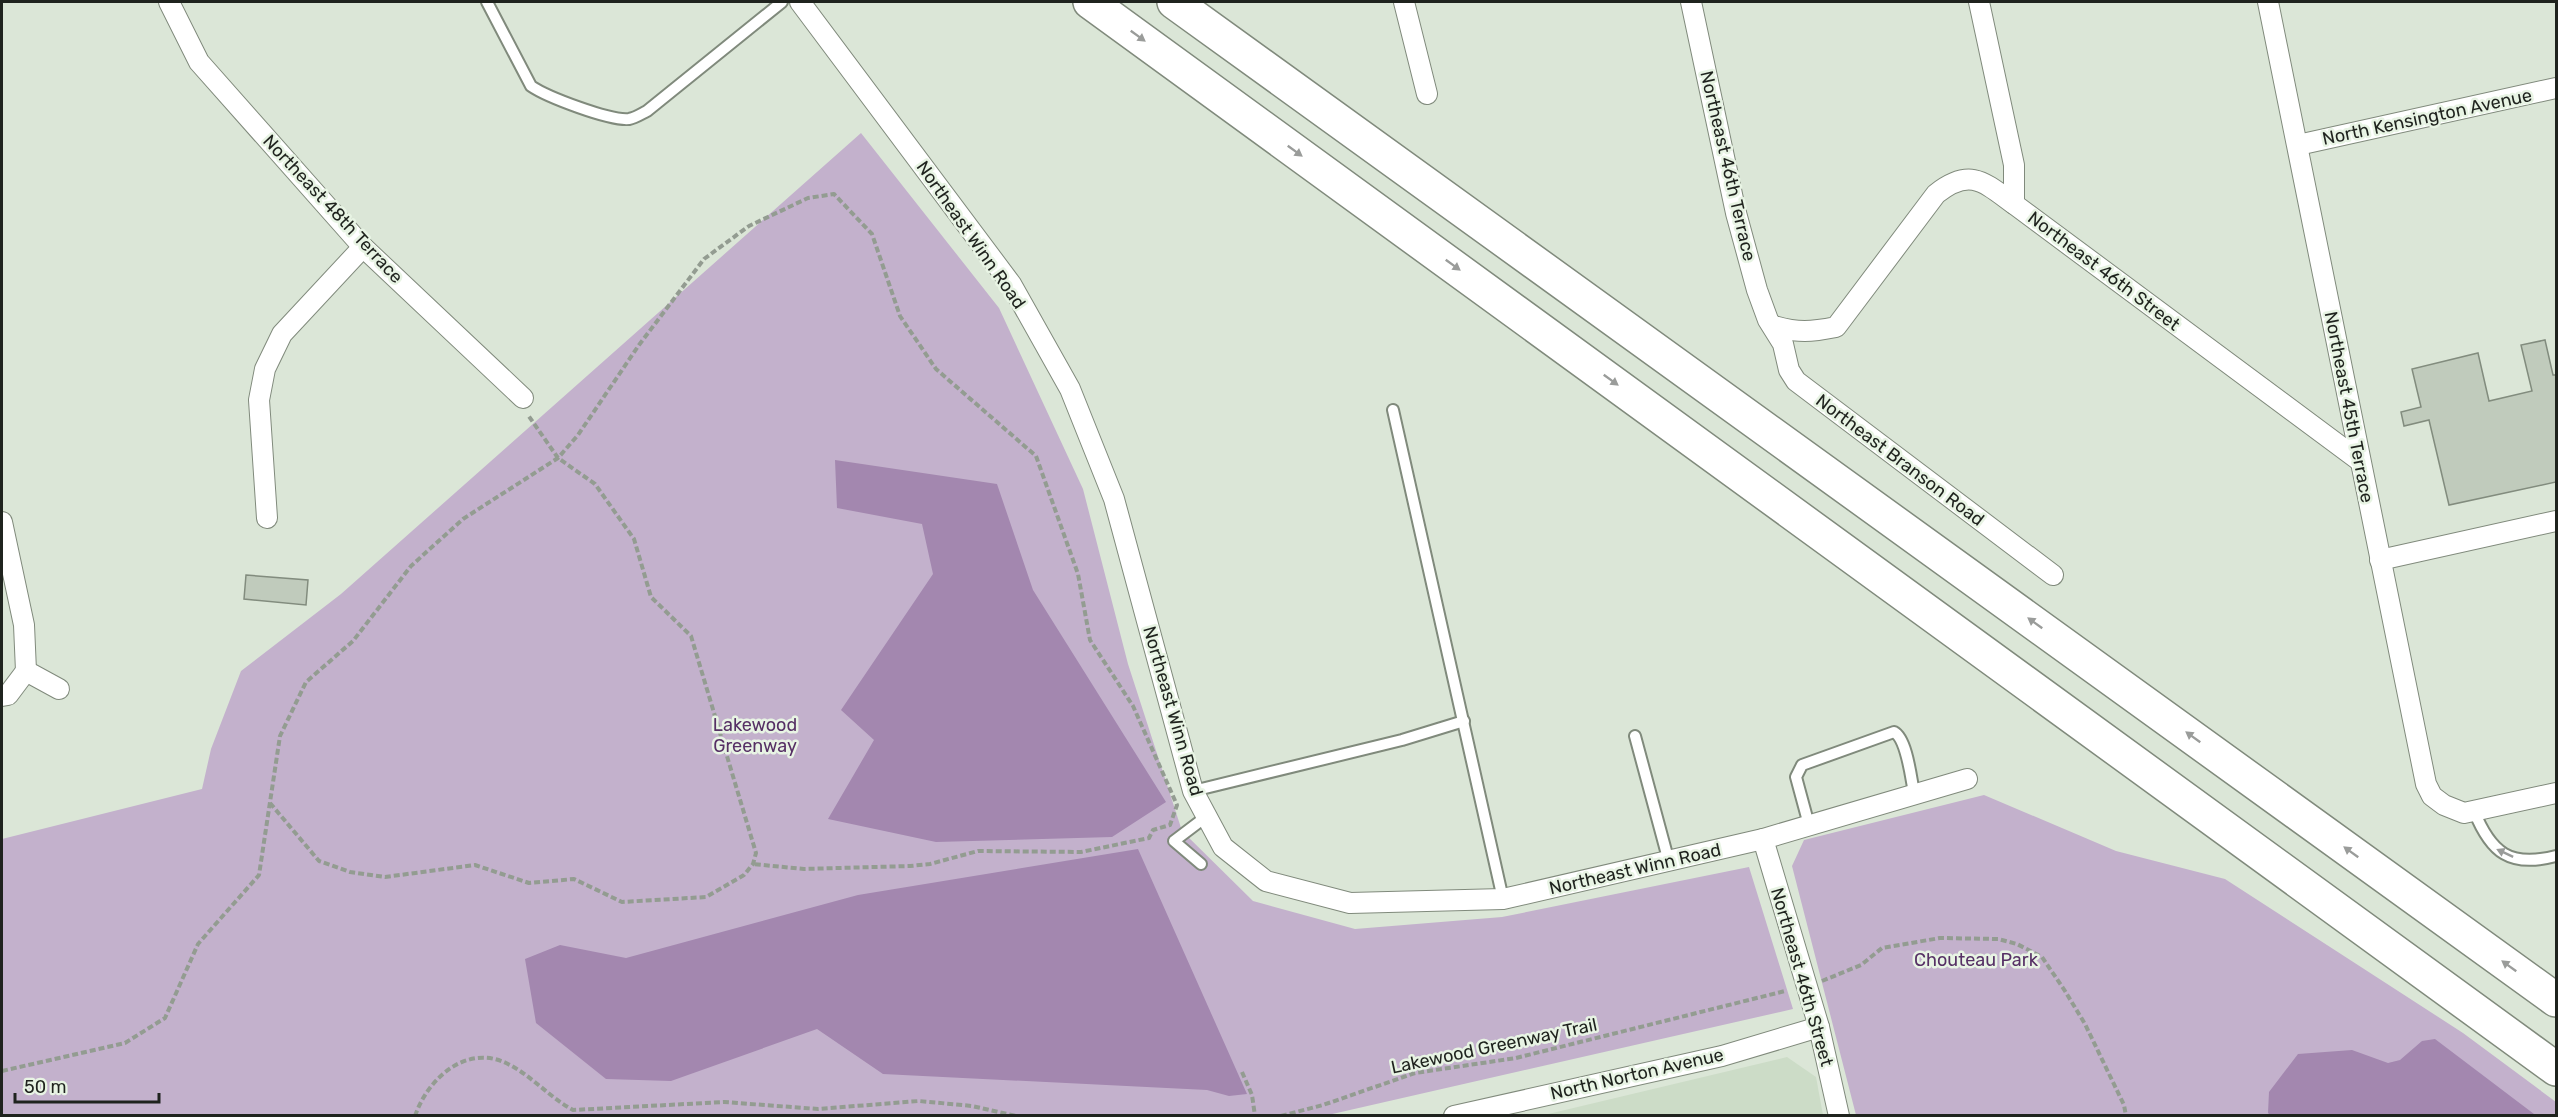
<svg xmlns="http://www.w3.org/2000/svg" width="2558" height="1117" viewBox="0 0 2558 1117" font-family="Rubik,sans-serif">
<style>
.built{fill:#ccdcc7}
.green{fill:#c3b1cc}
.water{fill:#a387af}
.building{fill:#c0cbbc;stroke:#828c7e;stroke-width:1.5}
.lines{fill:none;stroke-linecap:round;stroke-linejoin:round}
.lane-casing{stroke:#808a7c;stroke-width:14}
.street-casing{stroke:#808a7c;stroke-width:22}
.highway-casing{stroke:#808a7c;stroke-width:36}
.path{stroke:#939c91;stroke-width:4;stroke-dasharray:6 3;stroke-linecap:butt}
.lane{stroke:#fff;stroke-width:10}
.street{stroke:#fff;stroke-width:20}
.highway{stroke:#fff;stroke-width:33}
.oneway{fill:#9a9c9a}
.labels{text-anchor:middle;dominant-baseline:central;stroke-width:5;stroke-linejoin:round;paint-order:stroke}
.street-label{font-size:18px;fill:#1f231e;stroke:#e8f4e4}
.park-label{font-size:18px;fill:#563065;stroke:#e8f4e4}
</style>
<rect width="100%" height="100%" fill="#dbe6d7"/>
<path class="built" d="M 1787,1057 L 1816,1077 L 1823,1115 L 1544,1115 Z"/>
<g class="green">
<path d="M 861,133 L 999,308 L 1083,489 L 1128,664 L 1182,831 L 1253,901 L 1355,929 L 1502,917 L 1749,867 L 1793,1009 L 1328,1115 L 2,1116 L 2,839 L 202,789 L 211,749 L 241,671 L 341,594 Z"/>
<path d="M 1984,795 L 2116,851 L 2225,879 L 2463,1033 L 2556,1102 L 2556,1115 L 1856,1115 L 1792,866 L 1804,840 Z"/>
</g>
<g class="water">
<path d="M 835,460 L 997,484 L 1033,590 L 1166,802 L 1112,837 L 936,842 L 828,819 L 874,740 L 841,710 L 933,574 L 922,524 L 837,508 Z"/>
<path d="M 1138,849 L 1247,1094 L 1229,1096 L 1207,1090 L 883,1074 L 817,1029 L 671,1081 L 606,1079 L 536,1023 L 525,959 L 560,945 L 626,958 L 858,895 Z"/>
<path d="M 2435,1039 L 2534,1114 L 2540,1115 L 2271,1116 L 2268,1113 L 2269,1092 L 2298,1054 L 2352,1050 L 2388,1063 L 2400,1060 L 2422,1041 Z"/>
</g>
<g class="building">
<path d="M 2545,340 L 2553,375 L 2556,375 L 2556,482 L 2449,505 L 2429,420 L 2404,426 L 2401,412 L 2421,407 L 2412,369 L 2478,353 L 2489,401 L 2532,391 L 2521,345 Z"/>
<path d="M 246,575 L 308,580 L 306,605 L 244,599 Z"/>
</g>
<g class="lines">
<g class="lane-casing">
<g id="lane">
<path d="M 487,2 L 531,86 C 547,97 610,121 629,119 C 635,118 641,114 647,111 L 782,2"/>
<path d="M 1393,410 L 1503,899"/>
<path d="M 1635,736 L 1669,862"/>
<path d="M 1193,791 L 1402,740 L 1464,721"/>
<path d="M 2474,811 C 2491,853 2510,868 2556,856"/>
<path d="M 1809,825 L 1796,777 L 1802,765 L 1894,732 C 1907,739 1911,778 1914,793"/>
<path d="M 1201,864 L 1174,841 L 1207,816"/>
</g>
</g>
<g class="street-casing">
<g id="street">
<path d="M 169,2 L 199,62 L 363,247 L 523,398"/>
<path d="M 800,2 L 1011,284 L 1070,389 L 1114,499 L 1193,791 L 1223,847 L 1266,881 L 1350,903 L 1503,899 L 1763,839 L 1967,779"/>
<path d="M 1404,2 L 1427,94"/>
<path d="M 1691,2 L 1736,213 L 1757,290 L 1768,320 L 1783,344 L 1789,370 L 1796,381 L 2053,575"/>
<path d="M 1979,2 L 2014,165 L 2014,204"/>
<path d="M 2268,2 L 2426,784 L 2432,796 L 2444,805 L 2464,813 L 2556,793"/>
<path d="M 2298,145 L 2556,88"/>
<path d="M 1774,326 C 1798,333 1811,332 1836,327 L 1936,194 C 1970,167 1984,182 2014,204 L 2360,461"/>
<path d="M 267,518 L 259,400 L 265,369 L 282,334 L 363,247"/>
<path d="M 2,522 L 24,625 L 26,671"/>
<path d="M 2380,560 L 2556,521"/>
<path d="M 26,671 L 59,689"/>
<path d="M 2,696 L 8,695 L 26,671"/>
<path d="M 1763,839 L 1819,1027 L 1839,1116"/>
<path d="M 1454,1116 L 1722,1056 L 1819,1027"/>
</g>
</g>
<g class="highway-casing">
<g id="highway">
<path d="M 1090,2 L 2556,1069"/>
<path d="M 1174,2 L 2556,1000"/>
</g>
</g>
<g class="path">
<path d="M 270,803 L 319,861 L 350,872 L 385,877 L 475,865 L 529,883 L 574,879 L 622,902 L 706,897 L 744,875 L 753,864 L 756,853 L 691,636 L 651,597 L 634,539 L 595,484 L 558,458 L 528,415"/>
<path d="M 1822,981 L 1861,965 L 1882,948 L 1940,938 L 1998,939 L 2017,944 L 2042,957 L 2065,991 L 2085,1024 L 2124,1105 L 2126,1116"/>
<path d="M 2,1071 L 125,1043 L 165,1018 L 198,944 L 259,875 L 280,736 L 306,682 L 353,641 L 411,566 L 463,519 L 558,458 L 578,435 L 639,345 L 704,259 L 749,226 L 808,198 L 834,194 L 872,234 L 900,316 L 936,369 L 1036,456 L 1078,574 L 1090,640 L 1133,706 L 1177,805 L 1170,825 L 1153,830 L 1149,838 L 1081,852 L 978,851 L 930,864 L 910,866 L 804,869 L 753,864"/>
<path d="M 1242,1072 L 1252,1095 L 1255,1116"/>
<path d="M 415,1116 C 428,1078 467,1043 508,1064 C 532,1076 549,1097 573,1110 L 724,1102 L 818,1109 L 919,1101 L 972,1106 L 1016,1116"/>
<path d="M 1281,1116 L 1323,1105 L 1415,1073 L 1516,1058 L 1785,991"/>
</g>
<use href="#lane" class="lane"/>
<use href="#street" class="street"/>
<use href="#highway" class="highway"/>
</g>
<defs><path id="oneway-solid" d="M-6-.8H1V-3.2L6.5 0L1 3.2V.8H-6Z" transform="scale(1.5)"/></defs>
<g class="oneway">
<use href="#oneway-solid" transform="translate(1138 36) rotate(36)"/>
<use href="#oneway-solid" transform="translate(1295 151) rotate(36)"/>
<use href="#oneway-solid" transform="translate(1453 265) rotate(36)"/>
<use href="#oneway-solid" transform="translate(1611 380) rotate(36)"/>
<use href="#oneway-solid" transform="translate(2035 623) rotate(-144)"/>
<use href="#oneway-solid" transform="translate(2193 737) rotate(-144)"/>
<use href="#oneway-solid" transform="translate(2351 852) rotate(-144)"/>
<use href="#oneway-solid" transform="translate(2505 853) rotate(-155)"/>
<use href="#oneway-solid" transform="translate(2509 966) rotate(-144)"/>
</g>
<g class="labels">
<g class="street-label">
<text transform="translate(2427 117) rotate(-12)">North Kensington Avenue</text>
<text transform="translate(1728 166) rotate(77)">Northeast 46th Terrace</text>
<text transform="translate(333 209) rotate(47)">Northeast 48th Terrace</text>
<text transform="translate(971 235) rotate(55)">Northeast Winn Road</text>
<text transform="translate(2104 271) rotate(37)">Northeast 46th Street</text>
<text transform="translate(2349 407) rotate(79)">Northeast 45th Terrace</text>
<text transform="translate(1900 460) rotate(37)">Northeast Branson Road</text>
<text transform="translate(1173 711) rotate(74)">Northeast Winn Road</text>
<text transform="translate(1635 869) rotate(-13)">Northeast Winn Road</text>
<text transform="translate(1802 977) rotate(74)">Northeast 46th Street</text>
<text transform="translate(1494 1046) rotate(-12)">Lakewood Greenway Trail</text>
<text transform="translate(1637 1074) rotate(-13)">North Norton Avenue</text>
</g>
<g class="park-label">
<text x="755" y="725">Lakewood<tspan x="755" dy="21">Greenway</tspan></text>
<text x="1976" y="960">Chouteau Park</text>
</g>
</g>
<rect width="2558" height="1117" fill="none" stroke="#1f231e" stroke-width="6"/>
<path d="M15 1093v9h144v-9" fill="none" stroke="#1f231e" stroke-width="3"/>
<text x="24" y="1093" font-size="18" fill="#1f231e" stroke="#e8f4e4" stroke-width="4.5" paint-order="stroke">50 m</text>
</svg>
